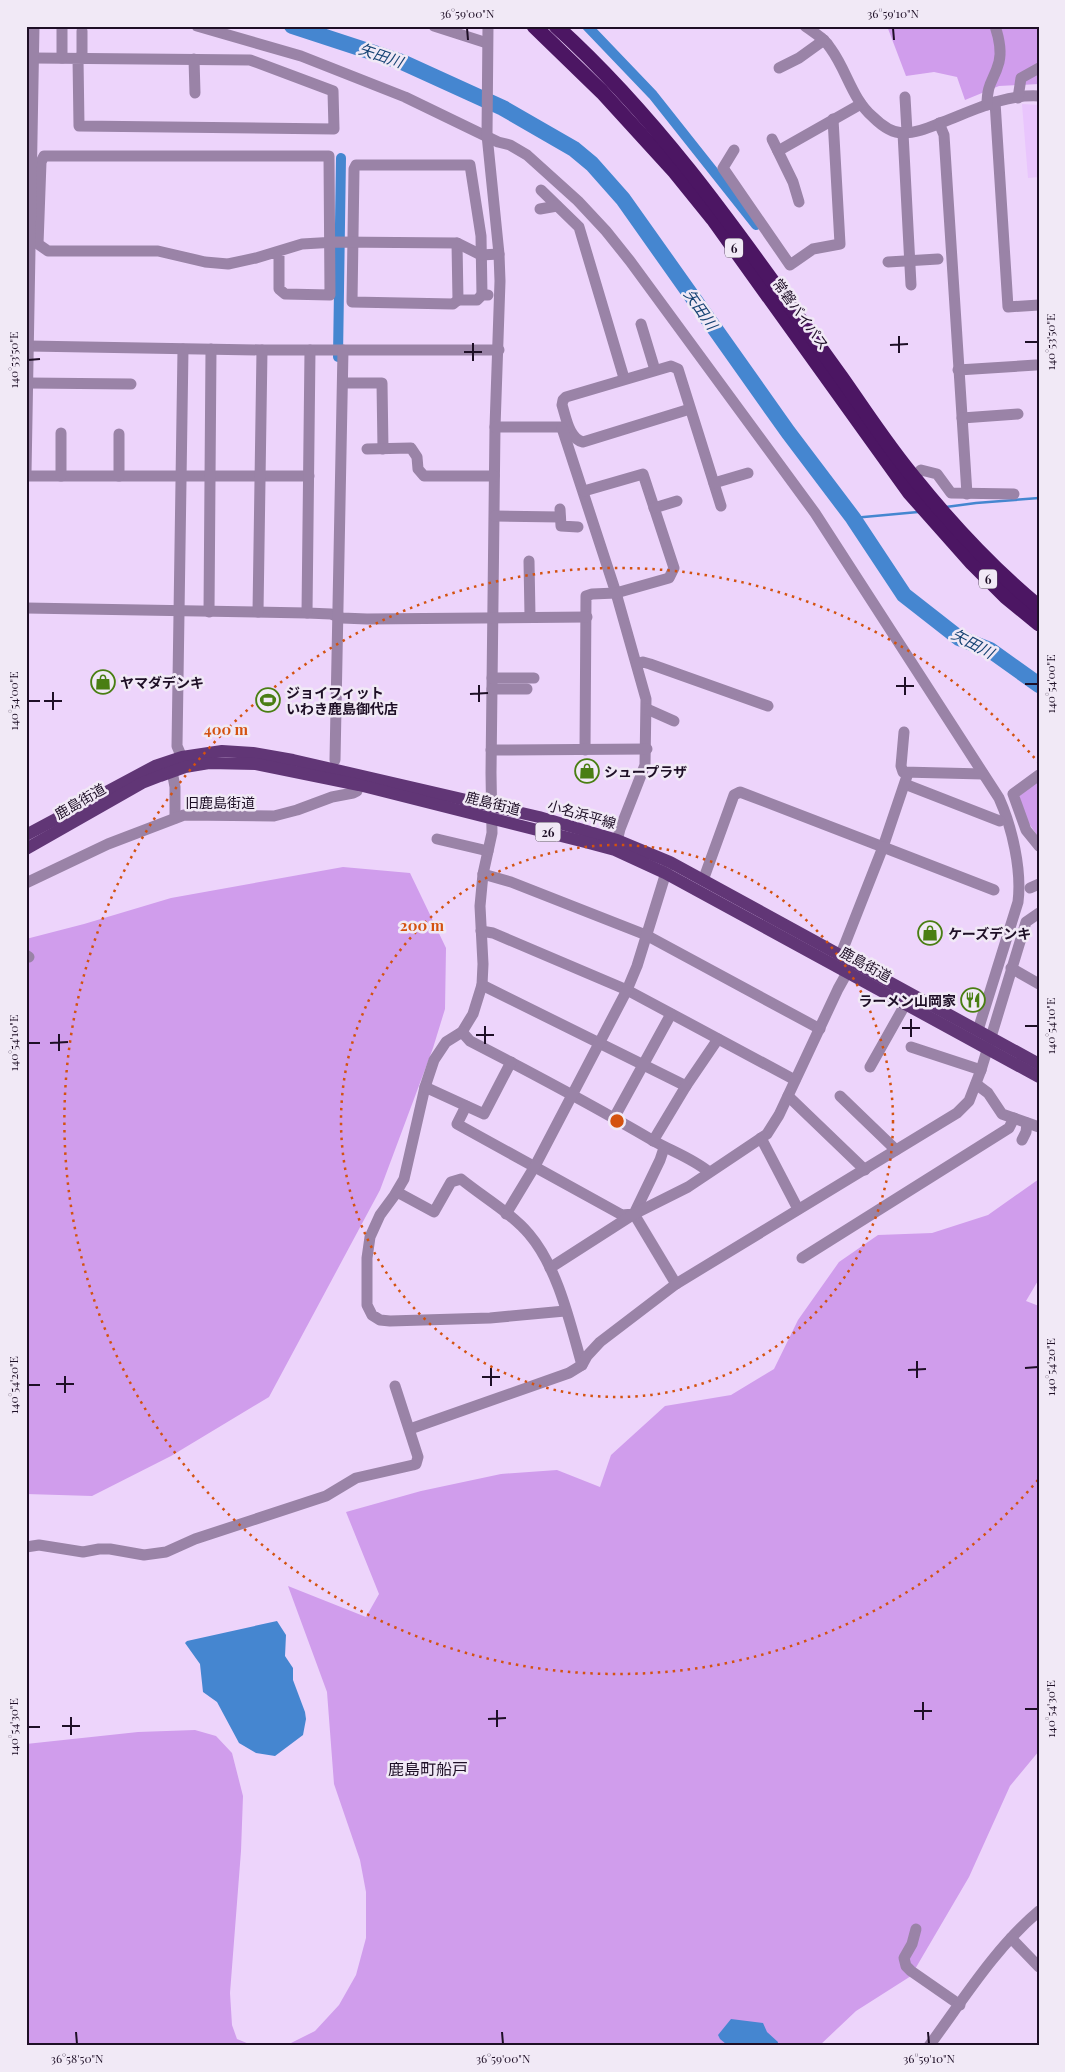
<svg xmlns="http://www.w3.org/2000/svg" width="1065" height="2072" viewBox="0 0 1065 2072" font-family="'Playfair Display','Noto Sans JP',serif">
<style>
.built{fill:#e9c5fd}
.green{fill:#d09dec}
.water{fill:#4586d0}
.lines{fill:none;stroke-linecap:round;stroke-linejoin:round}
.stream{stroke:#4586d0;stroke-width:2.5}
.canal{stroke:#4586d0;stroke-width:10}
.river{stroke:#4586d0;stroke-width:16}
.minor{stroke:#9a83a7;stroke-width:11}
.major{stroke:#613676;stroke-width:12}
.highway{stroke:#4c1663;stroke-width:15}
.ticks{fill:none;stroke:#1e0f26;stroke-width:2}
.ring{fill:none;stroke:#d4520f;stroke-width:2.5;stroke-dasharray:2.5 5}
.labels{text-anchor:middle;dominant-baseline:central;stroke-width:5;stroke-linejoin:round;paint-order:stroke}
.shield{fill:#f1e9f6;stroke:#5d5064;stroke-width:1}
.shield-label{font-size:12px;font-weight:bold;fill:#1e0f26}
.street-label{font-size:14px;fill:#1e0f26;stroke:#f1e9f6}
.poi-label{font-size:14px;font-weight:bold;fill:#1e0f26;stroke:#f1e9f6;text-anchor:start}
.water-label{font-size:15px;font-style:italic;fill:#154273;stroke:#f1e9f6}
.quarter-label{font-size:16px;fill:#1e0f26;stroke:#f1e9f6}
.centre{fill:#d4520f;stroke:#f1e9f6;stroke-width:2.5}
.ring-label{font-size:15px;text-anchor:middle;font-weight:bold;fill:#d4520f;stroke:#f1e9f6;stroke-width:5;stroke-linejoin:round;paint-order:stroke}
.neatline{fill:none;stroke:#1e0f26;stroke-width:2}
.ticks-label{font-size:12px;text-anchor:middle;fill:#1e0f26}
</style>
<rect width="100%" height="100%" fill="#edd4fb"/>
<path class="built" d="M 1022,104 L 1039,105 L 1039,177 L 1028,178 Z"/>
<g class="green">
<path d="M 887,26 L 1039,26 L 1039,84 L 999,86 L 965,100 L 957,77 L 934,72 L 906,76 Z"/>
<path d="M 1039,780 L 1039,838 L 1028,822 L 1019,796 Z"/>
<path d="M 343,867 L 410,873 L 446,948 L 445,1009 L 433,1048 L 380,1190 L 269,1397 L 171,1456 L 92,1496 L 26,1494 L 26,939 L 84,924 L 171,898 Z"/>
<path d="M 1039,1179 L 1039,1279 L 1026,1301 L 1039,1306 L 1039,1751 L 1010,1786 L 969,1877 L 911,1976 L 856,2011 L 819,2046 L 285,2046 L 315,2031 L 339,2005 L 356,1975 L 366,1938 L 366,1892 L 360,1860 L 334,1784 L 327,1692 L 288,1586 L 366,1617 L 379,1594 L 346,1512 L 421,1491 L 501,1474 L 557,1470 L 600,1487 L 611,1455 L 665,1406 L 731,1395 L 774,1369 L 798,1320 L 839,1262 L 878,1235 L 932,1233 L 988,1215 Z"/>
<path d="M 195,1730 L 216,1736 L 232,1753 L 243,1796 L 241,1851 L 230,1993 L 232,2025 L 237,2039 L 254,2046 L 26,2046 L 26,1744 L 138,1732 Z"/>
</g>
<g class="water">
<path d="M 277,1621 L 286,1635 L 285,1656 L 293,1668 L 293,1680 L 305,1712 L 306,1719 L 303,1735 L 275,1756 L 256,1753 L 239,1743 L 217,1702 L 203,1692 L 200,1664 L 185,1643 L 187,1641 Z"/>
<path d="M 731,2019 L 763,2023 L 767,2032 L 778,2042 L 777,2046 L 726,2044 L 720,2039 L 718,2035 Z"/>
</g>
<g class="lines">
<g class="stream">
<path d="M 946,507 L 976,503 L 1039,498"/>
<path d="M 853,518 L 918,512"/>
</g>
<g class="canal">
<path d="M 587,26 L 653,95 L 756,225"/>
<path d="M 338,357 L 341,158"/>
</g>
<path class="river" d="M 292,26 L 402,62 L 503,108 L 574,149 L 592,164 L 623,199 L 788,432 L 853,518 L 904,595 L 959,638 L 990,650 L 1039,685"/>
<g class="minor">
<path d="M 197,26 L 301,56 L 405,97 L 498,142 L 510,145 L 527,155 L 578,201 L 606,231 L 630,261 L 815,513 L 999,798 C 1012,827 1022,870 1018,902 L 978,1030"/>
<path d="M 434,26 L 487,43"/>
<path d="M 488,26 L 487,135 L 499,254 L 500,281 L 495,427 L 491,773 L 492,833 L 483,874 L 480,906 L 483,964 L 482,985 L 473,1014 L 462,1032 L 446,1042 L 434,1060 L 425,1087 L 404,1179 L 394,1196 L 380,1215 L 370,1237 L 367,1258 L 367,1305 L 372,1315 L 380,1320 L 390,1321 L 490,1318 L 565,1311"/>
<path d="M 805,26 C 815,33 825,39 831,49 C 847,71 852,99 873,117 C 881,125 891,133 903,133 C 917,133 930,127 943,122 C 974,110 1005,94 1039,96"/>
<path d="M 82,31 L 82,58"/>
<path d="M 34,58 L 250,60 L 333,91 L 334,129 L 79,126 L 78,58"/>
<path d="M 62,58 L 62,26"/>
<path d="M 194,59 L 195,93"/>
<path d="M 779,68 L 799,58 L 824,40"/>
<path d="M 905,97 L 907,132"/>
<path d="M 1018,98 L 1021,78 L 1039,68"/>
<path d="M 995,102 L 1008,307 L 1039,305"/>
<path d="M 987,105 C 987,82 994,81 999,62 C 1002,50 999,38 995,26"/>
<path d="M 939,123 L 944,135 L 967,494"/>
<path d="M 903,133 L 911,285"/>
<path d="M 772,139 L 793,182 L 799,202"/>
<path d="M 734,150 L 723,168 L 790,265 L 813,249 L 840,244 L 833,119"/>
<path d="M 778,151 L 861,104"/>
<path d="M 541,190 L 579,227 L 624,378"/>
<path d="M 540,209 L 557,206"/>
<path d="M 457,243 L 458,300 L 453,304 L 352,302 L 354,169 L 356,165 L 470,165 L 481,236 L 482,295"/>
<path d="M 279,252 L 279,289 L 285,294 L 330,295 L 329,156 L 44,156 L 41,162 L 38,244 L 48,251 L 158,251 L 205,262 L 228,264 L 256,258 L 302,244 L 336,242 L 457,243 L 481,255 L 499,254"/>
<path d="M 888,262 L 938,259"/>
<path d="M 458,300 L 477,300 L 482,295 L 488,295"/>
<path d="M 641,324 L 655,370"/>
<path d="M 29,346 L 262,350 L 499,350"/>
<path d="M 183,349 L 177,746 L 185,765"/>
<path d="M 958,370 L 1036,365"/>
<path d="M 28,383 L 131,384"/>
<path d="M 343,383 L 382,383 L 383,449"/>
<path d="M 690,409 L 583,442 C 569,439 566,417 562,405 L 563,400 L 566,397 L 671,366 L 678,369 L 721,506"/>
<path d="M 962,418 L 1018,414"/>
<path d="M 495,427 L 568,427"/>
<path d="M 562,428 L 616,593 L 646,699 L 645,765 L 620,829 L 615,849"/>
<path d="M 367,449 L 411,448 L 417,457 L 418,469 L 424,476 L 494,476"/>
<path d="M 26,473 L 34,26"/>
<path d="M 26,476 L 309,476"/>
<path d="M 61,476 L 61,433"/>
<path d="M 119,476 L 119,434"/>
<path d="M 913,478 L 921,470 L 937,474 L 951,493 L 1014,494"/>
<path d="M 714,483 L 748,473"/>
<path d="M 584,491 L 643,474 L 674,568 L 669,578 L 616,593 L 592,594 L 586,596 L 585,750"/>
<path d="M 654,508 L 677,501"/>
<path d="M 560,509 L 561,526 L 578,527"/>
<path d="M 495,516 L 560,517"/>
<path d="M 529,561 L 530,616"/>
<path d="M 26,608 L 307,613 L 331,614 L 342,618 L 367,619 L 587,617"/>
<path d="M 209,612 L 211,349"/>
<path d="M 258,612 L 262,350"/>
<path d="M 307,613 L 310,350"/>
<path d="M 637,664 L 643,662 L 650,664 L 768,706"/>
<path d="M 492,678 L 534,678"/>
<path d="M 492,689 L 527,689"/>
<path d="M 647,709 L 674,721"/>
<path d="M 904,732 L 901,766 L 903,772 L 983,774"/>
<path d="M 491,750 L 647,749"/>
<path d="M 335,760 L 343,350"/>
<path d="M 172,771 L 175,787 L 175,818"/>
<path d="M 1039,775 L 1013,794 L 1026,830 L 1039,846"/>
<path d="M 905,784 L 1000,821"/>
<path d="M 437,839 L 488,851"/>
<path d="M 483,874 L 511,882 L 646,935 L 820,1029"/>
<path d="M 705,875 L 734,795 L 740,792 L 883,847 L 908,773"/>
<path d="M 26,883 L 108,844 L 184,815 L 274,816 L 297,810 L 332,797 L 353,793 L 357,791 L 359,785"/>
<path d="M 1030,888 L 1039,884"/>
<path d="M 481,931 L 493,933 L 627,990 L 795,1080"/>
<path d="M 26,955 L 29,957"/>
<path d="M 837,964 L 883,847 L 994,890"/>
<path d="M 1011,968 L 1039,984"/>
<path d="M 482,985 L 686,1086"/>
<path d="M 462,1032 L 470,1041 C 532,1073 592,1105 652,1140 C 671,1151 692,1158 709,1172"/>
<path d="M 911,1047 L 981,1070"/>
<path d="M 870,1067 L 906,1003"/>
<path d="M 976,1084 L 988,1093 L 1002,1114 L 1039,1127"/>
<path d="M 425,1087 L 484,1114 L 511,1062"/>
<path d="M 788,1096 L 865,1170"/>
<path d="M 840,1096 L 896,1150"/>
<path d="M 466,1106 L 457,1124 L 622,1215 L 634,1214 L 660,1160 L 664,1148"/>
<path d="M 614,1118 L 671,1014"/>
<path d="M 761,1138 L 798,1209"/>
<path d="M 1022,1140 L 1026,1132 L 1027,1123"/>
<path d="M 653,1141 L 686,1086 L 718,1039"/>
<path d="M 397,1192 L 434,1212 L 451,1182 L 461,1179 C 483,1197 511,1213 529,1234 C 558,1268 570,1323 582,1365"/>
<path d="M 506,1214 L 535,1166 L 627,990 L 637,966 L 668,866"/>
<path d="M 634,1214 L 676,1284"/>
<path d="M 802,1258 L 1009,1128 L 1014,1118"/>
<path d="M 550,1268 L 634,1214 L 688,1187 L 767,1134 L 779,1115 L 838,989 L 848,971"/>
<path d="M 410,1429 L 569,1373 L 582,1365 L 587,1356 L 600,1342 L 676,1284 L 957,1113 L 969,1101 L 981,1070 L 1026,922 L 1039,913"/>
<path d="M 26,1547 L 39,1545 L 83,1552 L 99,1549 L 110,1549 L 144,1555 L 166,1552 L 195,1539 L 326,1496 L 356,1478 L 413,1465 L 416,1464 L 418,1457 L 395,1386"/>
<path d="M 916,1929 L 912,1944 L 904,1958 L 906,1966 L 911,1971 L 960,2005"/>
<path d="M 1011,1938 L 1039,1967"/>
<path d="M 929,2046 C 963,2000 995,1948 1039,1911"/>
</g>
<g class="major">
<path d="M 26,835 L 155,766 L 182,757 L 222,751 L 253,753 L 293,760 L 539,817 L 617,840 L 670,862 L 1039,1064"/>
<path d="M 26,849 L 142,783 L 160,776 L 185,767 L 209,763 L 256,764 L 359,785 L 585,842 L 615,850 L 665,873 L 1039,1077"/>
</g>
<g class="highway">
<path d="M 534,26 L 602,92 L 675,172 L 713,219 L 909,492 L 972,563 L 1006,597 L 1039,624"/>
<path d="M 556,26 C 669,128 753,255 841,377 C 865,411 888,447 915,479 C 952,525 993,569 1039,607"/>
</g>
</g>
<path class="ticks" d="M 467,28 L 468,40M 893,28 L 894,40M 899,336 L 899,353M 1025,342 L 1038,342M 473,343 L 473,361M 890,345 L 908,344M 464,352 L 482,352M 28,360 L 40,359M 905,677 L 905,695M 1025,684 L 1038,684M 479,685 L 479,702M 896,686 L 914,686M 53,692 L 53,710M 470,694 L 488,693M 28,701 L 40,701M 44,701 L 62,701M 911,1019 L 911,1037M 485,1026 L 485,1044M 1025,1026 L 1038,1026M 902,1028 L 920,1028M 59,1034 L 59,1051M 476,1035 L 494,1035M 28,1043 L 40,1043M 50,1043 L 68,1042M 917,1361 L 917,1378M 491,1368 L 491,1386M 1025,1368 L 1038,1367M 908,1370 L 926,1369M 65,1376 L 65,1393M 482,1377 L 500,1377M 56,1384 L 74,1384M 28,1385 L 40,1385M 923,1702 L 923,1720M 1025,1709 L 1038,1709M 497,1710 L 497,1727M 914,1711 L 932,1711M 71,1717 L 71,1735M 488,1719 L 506,1718M 62,1726 L 80,1726M 28,1727 L 40,1727M 76,2032 L 77,2044M 502,2032 L 503,2044M 928,2032 L 929,2044"/>
<g class="ring">
<circle cx="617" cy="1121" r="276"/>
<path d="M1038 1480A553 553 0 1 1 1038 762"/>
</g>
<defs>
<g id="shop-ring" transform="scale(1.25)"><circle r="9.5" fill="#f1e9f6" stroke="#497e12" stroke-width="1.5"/><path d="M-5-2.5h2.3a2.7 3.5 0 0 1 5.4 0H5L5.5 6h-11ZM-1.5-2.5h3a1.5 2.3 0 0 0-3 0Z" fill="#497e12"/></g>
<g id="stadium-ring" transform="scale(1.25)"><circle r="9.5" fill="#f1e9f6" stroke="#497e12" stroke-width="1.5"/><path d="M0-5a6.5 5 0 1 0 0 10a6.5 5 0 1 0 0-10ZM-3.5-1.8h7v3.6h-7Z" fill="#497e12"/></g>
<g id="restaurant-ring" transform="scale(1.25)"><circle r="9.5" fill="#f1e9f6" stroke="#497e12" stroke-width="1.5"/><path d="M-5-6h1v4h1v-4h1v4h1v-4h1v5L-1.5 .5V6h-2V.5L-5-1ZM5-6V6H3V1.5H1.5Q1.5-4 5-6Z" fill="#497e12"/></g>
</defs>
<g fill-rule="evenodd">
<use href="#shop-ring" x="103" y="682"/>
<use href="#stadium-ring" x="268" y="700"/>
<use href="#shop-ring" x="587" y="771"/>
<use href="#shop-ring" x="930" y="933"/>
<use href="#restaurant-ring" x="973" y="1000"/>
</g>
<g class="labels">
<g class="shield">
<rect x="725" y="238.5" width="18" height="19" rx="4"/>
<rect x="979" y="569.5" width="18" height="19" rx="4"/>
<rect x="535.5" y="822.5" width="25" height="19" rx="4"/>
</g>
<g class="shield-label">
<text x="734" y="248">6</text>
<text x="988" y="579">6</text>
<text x="548" y="832">26</text>
</g>
<g class="street-label">
<text transform="translate(801 314) rotate(54)">常磐バイパス</text>
<text transform="translate(80 801) rotate(-30)">鹿島街道</text>
<text x="220" y="802">旧鹿島街道</text>
<text transform="translate(493 803) rotate(14)">鹿島街道</text>
<text transform="translate(582 814) rotate(16)">小名浜平線</text>
<text transform="translate(866 964) rotate(29)">鹿島街道</text>
</g>
<g class="poi-label">
<text x="120" y="682">ヤマダデンキ</text>
<text x="286" y="692">ジョイフィット<tspan x="286" dy="16">いわき鹿島御代店</tspan></text>
<text x="604" y="771">シュープラザ</text>
<text x="948" y="933">ケーズデンキ</text>
<text x="956" y="1000" text-anchor="end">ラーメン山岡家</text>
</g>
<g class="water-label">
<text transform="translate(381 55) rotate(19)">矢田川</text>
<text transform="translate(701 309) rotate(55)">矢田川</text>
<text transform="translate(973 643) rotate(28)">矢田川</text>
</g>
<g class="quarter-label">
<text x="428" y="1768">鹿島町船戸</text>
</g>
</g>
<circle cx="617" cy="1121" r="8" class="centre"/>
<g class="ring-label">
<text x="226" y="735">400 m</text>
<text x="422" y="931">200 m</text>
</g>
<rect width="1065" height="2072" fill="none" stroke="#f1e9f6" stroke-width="55"/>
<rect x="28" y="28" width="1010" height="2016" class="neatline"/>
<g class="ticks-label">
<text x="467" y="18">36°59'00"N</text>
<text x="893" y="18">36°59'10"N</text>
<text transform="translate(1051 342) rotate(-90)" y="4">140°53'50"E</text>
<text transform="translate(14 360) rotate(-90)" y="4">140°53'50"E</text>
<text transform="translate(1051 684) rotate(-90)" y="4">140°54'00"E</text>
<text transform="translate(14 701) rotate(-90)" y="4">140°54'00"E</text>
<text transform="translate(1051 1026) rotate(-90)" y="4">140°54'10"E</text>
<text transform="translate(14 1043) rotate(-90)" y="4">140°54'10"E</text>
<text transform="translate(1051 1367) rotate(-90)" y="4">140°54'20"E</text>
<text transform="translate(14 1385) rotate(-90)" y="4">140°54'20"E</text>
<text transform="translate(1051 1709) rotate(-90)" y="4">140°54'30"E</text>
<text transform="translate(14 1727) rotate(-90)" y="4">140°54'30"E</text>
<text x="77" y="2063">36°58'50"N</text>
<text x="503" y="2063">36°59'00"N</text>
<text x="929" y="2063">36°59'10"N</text>
</g>
</svg>
